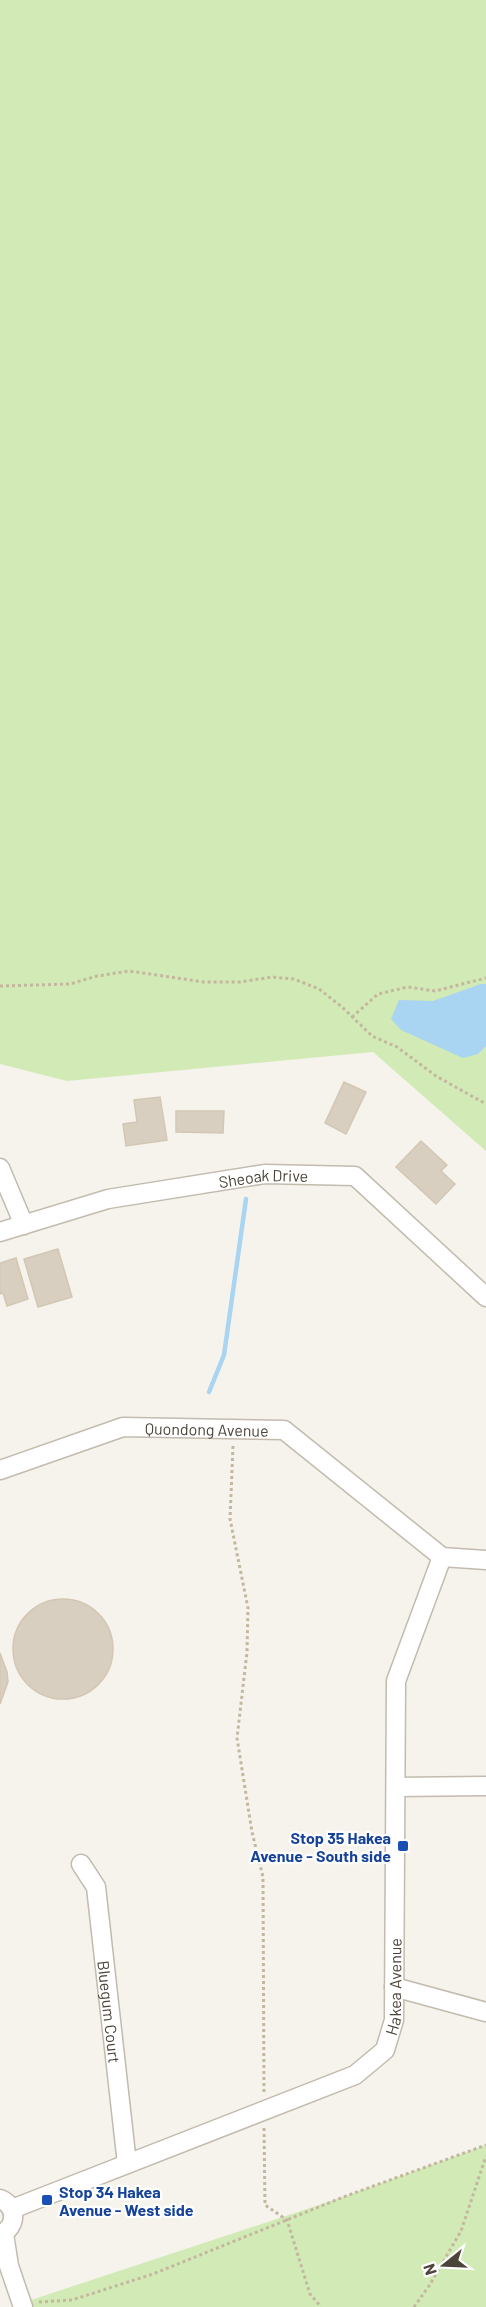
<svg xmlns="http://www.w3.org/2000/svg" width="486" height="2307" viewBox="0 0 486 2307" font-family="Barlow,sans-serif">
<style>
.green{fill:#d2eab5}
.water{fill:#a9d4f2}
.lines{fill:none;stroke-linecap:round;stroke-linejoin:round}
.stream{stroke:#a9d4f2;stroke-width:4.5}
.building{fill:#d8cfc1;stroke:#d3c7b4;stroke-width:1.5}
.minor-casing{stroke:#c2bbae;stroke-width:21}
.path{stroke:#c4b79f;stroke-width:3;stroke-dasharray:3 3;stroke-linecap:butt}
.minor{stroke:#fff;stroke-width:18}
.transit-dot{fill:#1a4fb4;stroke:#fff;stroke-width:2}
.labels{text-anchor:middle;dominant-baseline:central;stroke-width:4.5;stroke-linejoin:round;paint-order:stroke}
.street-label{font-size:16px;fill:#4b4439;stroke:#fff}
.transit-label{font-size:16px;font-weight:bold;fill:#164399;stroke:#fff;text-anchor:end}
</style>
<rect width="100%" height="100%" fill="#f6f3ec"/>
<g class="green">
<path d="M 0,0 L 486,0 L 486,1151 L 373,1052 L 67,1081 L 0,1064 Z"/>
<path d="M 486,2145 L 486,2307 L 23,2307 L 22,2303 L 346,2196 Z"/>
</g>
<path class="water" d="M 481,984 L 486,984 L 486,1046 L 478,1054 L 463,1058 L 401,1030 L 391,1019 L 399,1000 L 433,1001 Z"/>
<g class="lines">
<path class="stream" d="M 209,1392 L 224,1355 L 246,1199"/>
</g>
<g class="building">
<path d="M 344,1082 L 366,1092 L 346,1134 L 325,1123 Z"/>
<path d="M 160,1097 L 167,1140 L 126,1146 L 123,1124 L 137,1122 L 134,1100 Z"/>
<path d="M 176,1111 L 224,1111 L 223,1133 L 176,1132 Z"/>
<path d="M 421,1141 L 447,1165 L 441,1171 L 455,1184 L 436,1204 L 396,1167 Z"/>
<path d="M 58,1249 L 72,1297 L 38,1307 L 24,1259 Z"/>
<path d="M 16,1258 L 28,1299 L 7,1306 L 3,1293 L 0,1294 L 0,1263 Z"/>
<circle cx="63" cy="1649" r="50"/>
<path d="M 0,1653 L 7,1672 L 8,1682 L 0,1704 Z"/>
</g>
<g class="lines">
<g class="minor-casing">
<g id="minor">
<path d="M 0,1168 L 24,1225"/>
<path id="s1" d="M 0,1232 L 108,1199 L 265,1174 L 355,1176 L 486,1297"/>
<path id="s2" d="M 0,1470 L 123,1427 L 284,1430 L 442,1557 L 486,1560"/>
<path d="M 396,1787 L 486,1786"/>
<path id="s3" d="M 81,1864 L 96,1887 L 127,2164"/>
<path d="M 394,1987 L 486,2012"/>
<path d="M 0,2199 C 18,2206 17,2227 0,2235"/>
<path id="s4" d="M 12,2209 L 355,2075 L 385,2050 L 394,2020 L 396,1681 L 442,1557"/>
<path d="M 4,2234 L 9,2266 L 23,2307"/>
</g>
</g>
<g class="path">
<path d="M 0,986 L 70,984 L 97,976 L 129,971 L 204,982 L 240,982 L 272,977 L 294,979 L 319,989 L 342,1007 L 372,1036 L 397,1047 L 436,1076 L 486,1104"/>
<path d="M 352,1017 L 378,994 L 408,987 L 435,991 L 486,978"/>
<path d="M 233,1446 L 230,1519 L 248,1608 L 247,1652 L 237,1738 L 252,1832 L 263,1877 L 264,2095"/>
<path d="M 264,2128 L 265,2205 L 287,2220 L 310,2294 L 321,2307"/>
<path d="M 39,2302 L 72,2300 L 153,2274 L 346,2196 L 486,2145"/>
<path d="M 414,2307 L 429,2286 L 461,2231 L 486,2156"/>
</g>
<use href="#minor" class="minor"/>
</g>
<g class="transit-dot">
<rect x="397" y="1840" width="12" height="12" rx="3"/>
<rect x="41" y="2194" width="12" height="12" rx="3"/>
</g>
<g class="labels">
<g class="street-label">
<text stroke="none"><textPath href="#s1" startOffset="270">Sheoak Drive</textPath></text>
<text stroke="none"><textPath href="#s2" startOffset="214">Quondong Avenue</textPath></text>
<text stroke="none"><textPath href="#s4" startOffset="472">Hakea Avenue</textPath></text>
<text stroke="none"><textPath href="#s3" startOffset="153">Bluegum Court</textPath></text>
</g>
<g class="transit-label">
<text x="391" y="1837">Stop 35 Hakea<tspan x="391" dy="18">Avenue - South side</tspan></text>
<text x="59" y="2191" text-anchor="start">Stop 34 Hakea<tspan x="59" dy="18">Avenue - West side</tspan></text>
</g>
</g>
<g transform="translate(444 2265) rotate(252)" stroke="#ffffff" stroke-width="4.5" paint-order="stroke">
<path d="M0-4.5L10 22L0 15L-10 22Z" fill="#4b4439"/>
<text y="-9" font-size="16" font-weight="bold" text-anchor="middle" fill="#4b4439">N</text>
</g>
</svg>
